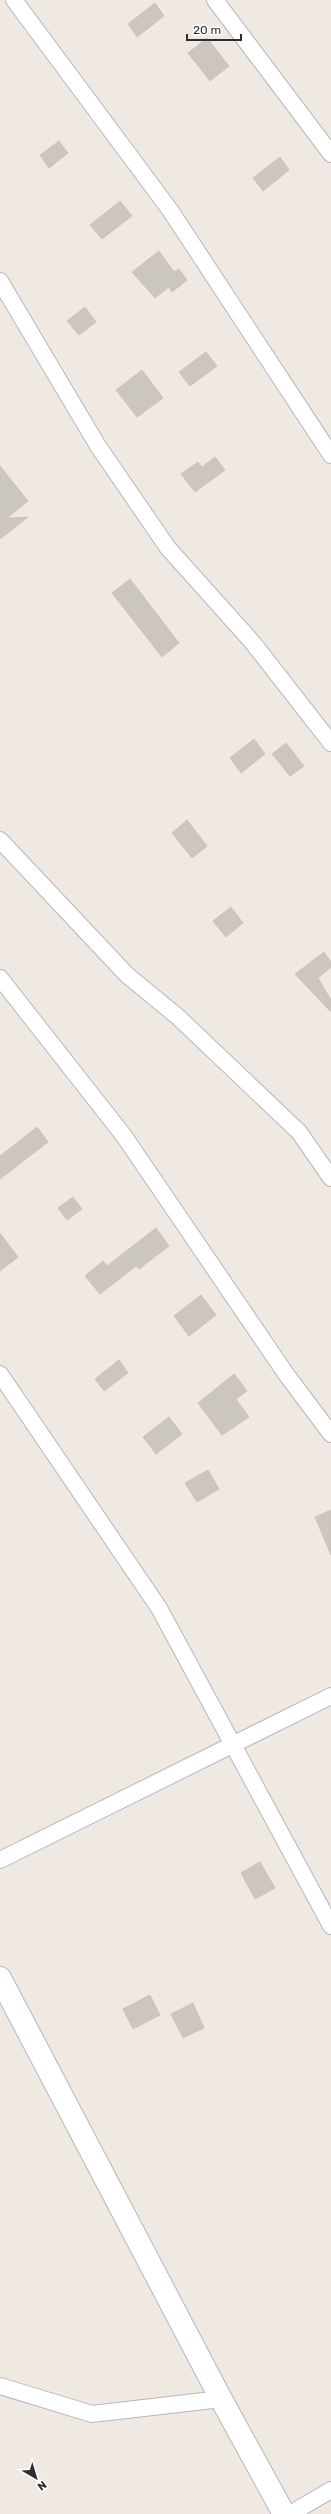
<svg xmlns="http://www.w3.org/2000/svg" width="331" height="2514" viewBox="0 0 331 2514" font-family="Rubik,sans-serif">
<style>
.building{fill:#cbc7bf;stroke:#cbc5ba}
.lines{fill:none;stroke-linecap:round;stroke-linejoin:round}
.street-casing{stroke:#b4b7c1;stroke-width:18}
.secondary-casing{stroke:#b4b7c1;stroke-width:24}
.street{stroke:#fff;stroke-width:16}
.secondary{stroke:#fff;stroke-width:22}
</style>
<rect width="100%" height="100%" fill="#efe9e1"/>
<g class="building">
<path d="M 155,3 L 164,16 L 137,37 L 128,24 Z"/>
<path d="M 207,38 L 229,66 L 210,81 L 188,53 Z"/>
<path d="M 59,141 L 68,153 L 49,168 L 40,155 Z"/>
<path d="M 280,157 L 289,170 L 263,191 L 253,178 Z"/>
<path d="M 120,201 L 132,216 L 102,239 L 90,225 Z"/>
<path d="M 159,251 L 174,272 L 179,269 L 187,280 L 172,292 L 169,287 L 155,298 L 132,272 Z"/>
<path d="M 85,307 L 96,322 L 79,335 L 67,321 Z"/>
<path d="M 206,352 L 217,366 L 190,386 L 179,372 Z"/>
<path d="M 142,370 L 163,398 L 137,417 L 116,390 Z"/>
<path d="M 215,457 L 225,470 L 195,492 L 181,474 L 198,462 L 202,467 Z"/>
<path d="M 0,466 L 28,501 L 7,518 L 28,517 L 0,539 Z"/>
<path d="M 130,579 L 179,643 L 162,657 L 112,593 Z"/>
<path d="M 254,739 L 265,754 L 241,773 L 230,758 Z"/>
<path d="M 286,743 L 304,766 L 290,776 L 272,754 Z"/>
<path d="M 187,820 L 207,846 L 192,858 L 172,833 Z"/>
<path d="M 231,907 L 243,923 L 226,937 L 213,921 Z"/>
<path d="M 324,952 L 331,962 L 331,967 L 318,978 L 331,1000 L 331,1012 L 295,974 Z"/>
<path d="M 37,1127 L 48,1142 L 0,1179 L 0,1156 Z"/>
<path d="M 73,1197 L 82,1209 L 67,1220 L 58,1208 Z"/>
<path d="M 156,1228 L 169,1246 L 139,1269 L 136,1266 L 100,1294 L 85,1276 L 103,1261 L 107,1266 Z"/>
<path d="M 0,1233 L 18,1257 L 0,1271 Z"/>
<path d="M 201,1295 L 216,1315 L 189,1336 L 174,1316 Z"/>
<path d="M 119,1360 L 128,1373 L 104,1391 L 95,1379 Z"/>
<path d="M 234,1374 L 247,1391 L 236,1399 L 249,1417 L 222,1435 L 198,1403 Z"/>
<path d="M 169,1417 L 182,1434 L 156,1454 L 143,1437 Z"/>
<path d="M 208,1470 L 219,1489 L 197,1502 L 185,1483 Z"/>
<path d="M 331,1510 L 331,1555 L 315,1517 Z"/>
<path d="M 260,1862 L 275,1888 L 255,1899 L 241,1873 Z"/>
<path d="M 150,1995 L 160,2015 L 133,2029 L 123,2009 Z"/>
<path d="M 193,2003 L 204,2028 L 183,2038 L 171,2014 Z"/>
</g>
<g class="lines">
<g class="street-casing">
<g id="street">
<path d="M 14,0 L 170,210 L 331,455"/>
<path d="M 215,0 L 331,154"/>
<path d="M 0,281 L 98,446 L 168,548 L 253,643 L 331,743"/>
<path d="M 0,840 L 127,975 L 178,1017 L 299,1132 L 331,1178"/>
<path d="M 0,978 L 124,1136 L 286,1374 L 331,1434"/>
<path d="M 0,1374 L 159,1608 L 331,1926"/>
<path d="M 0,1860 L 331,1696"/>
<path d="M 0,2386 L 92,2414 L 221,2399"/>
<path d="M 290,2514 L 331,2490"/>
</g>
</g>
<g class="secondary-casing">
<path id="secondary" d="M 0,1978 L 221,2399 L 284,2514"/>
</g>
<use href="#street" class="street"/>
<use href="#secondary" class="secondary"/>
</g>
<g transform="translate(36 2478) rotate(142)" stroke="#ffffff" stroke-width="3" paint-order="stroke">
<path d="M0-3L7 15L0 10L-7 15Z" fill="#2e2e2e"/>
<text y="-6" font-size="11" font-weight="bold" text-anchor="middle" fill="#2e2e2e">N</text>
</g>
<path d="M187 34v6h54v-6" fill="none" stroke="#2e2e2e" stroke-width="2"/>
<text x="193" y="34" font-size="12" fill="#2e2e2e" stroke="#ffffff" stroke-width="3" paint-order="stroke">20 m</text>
</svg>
